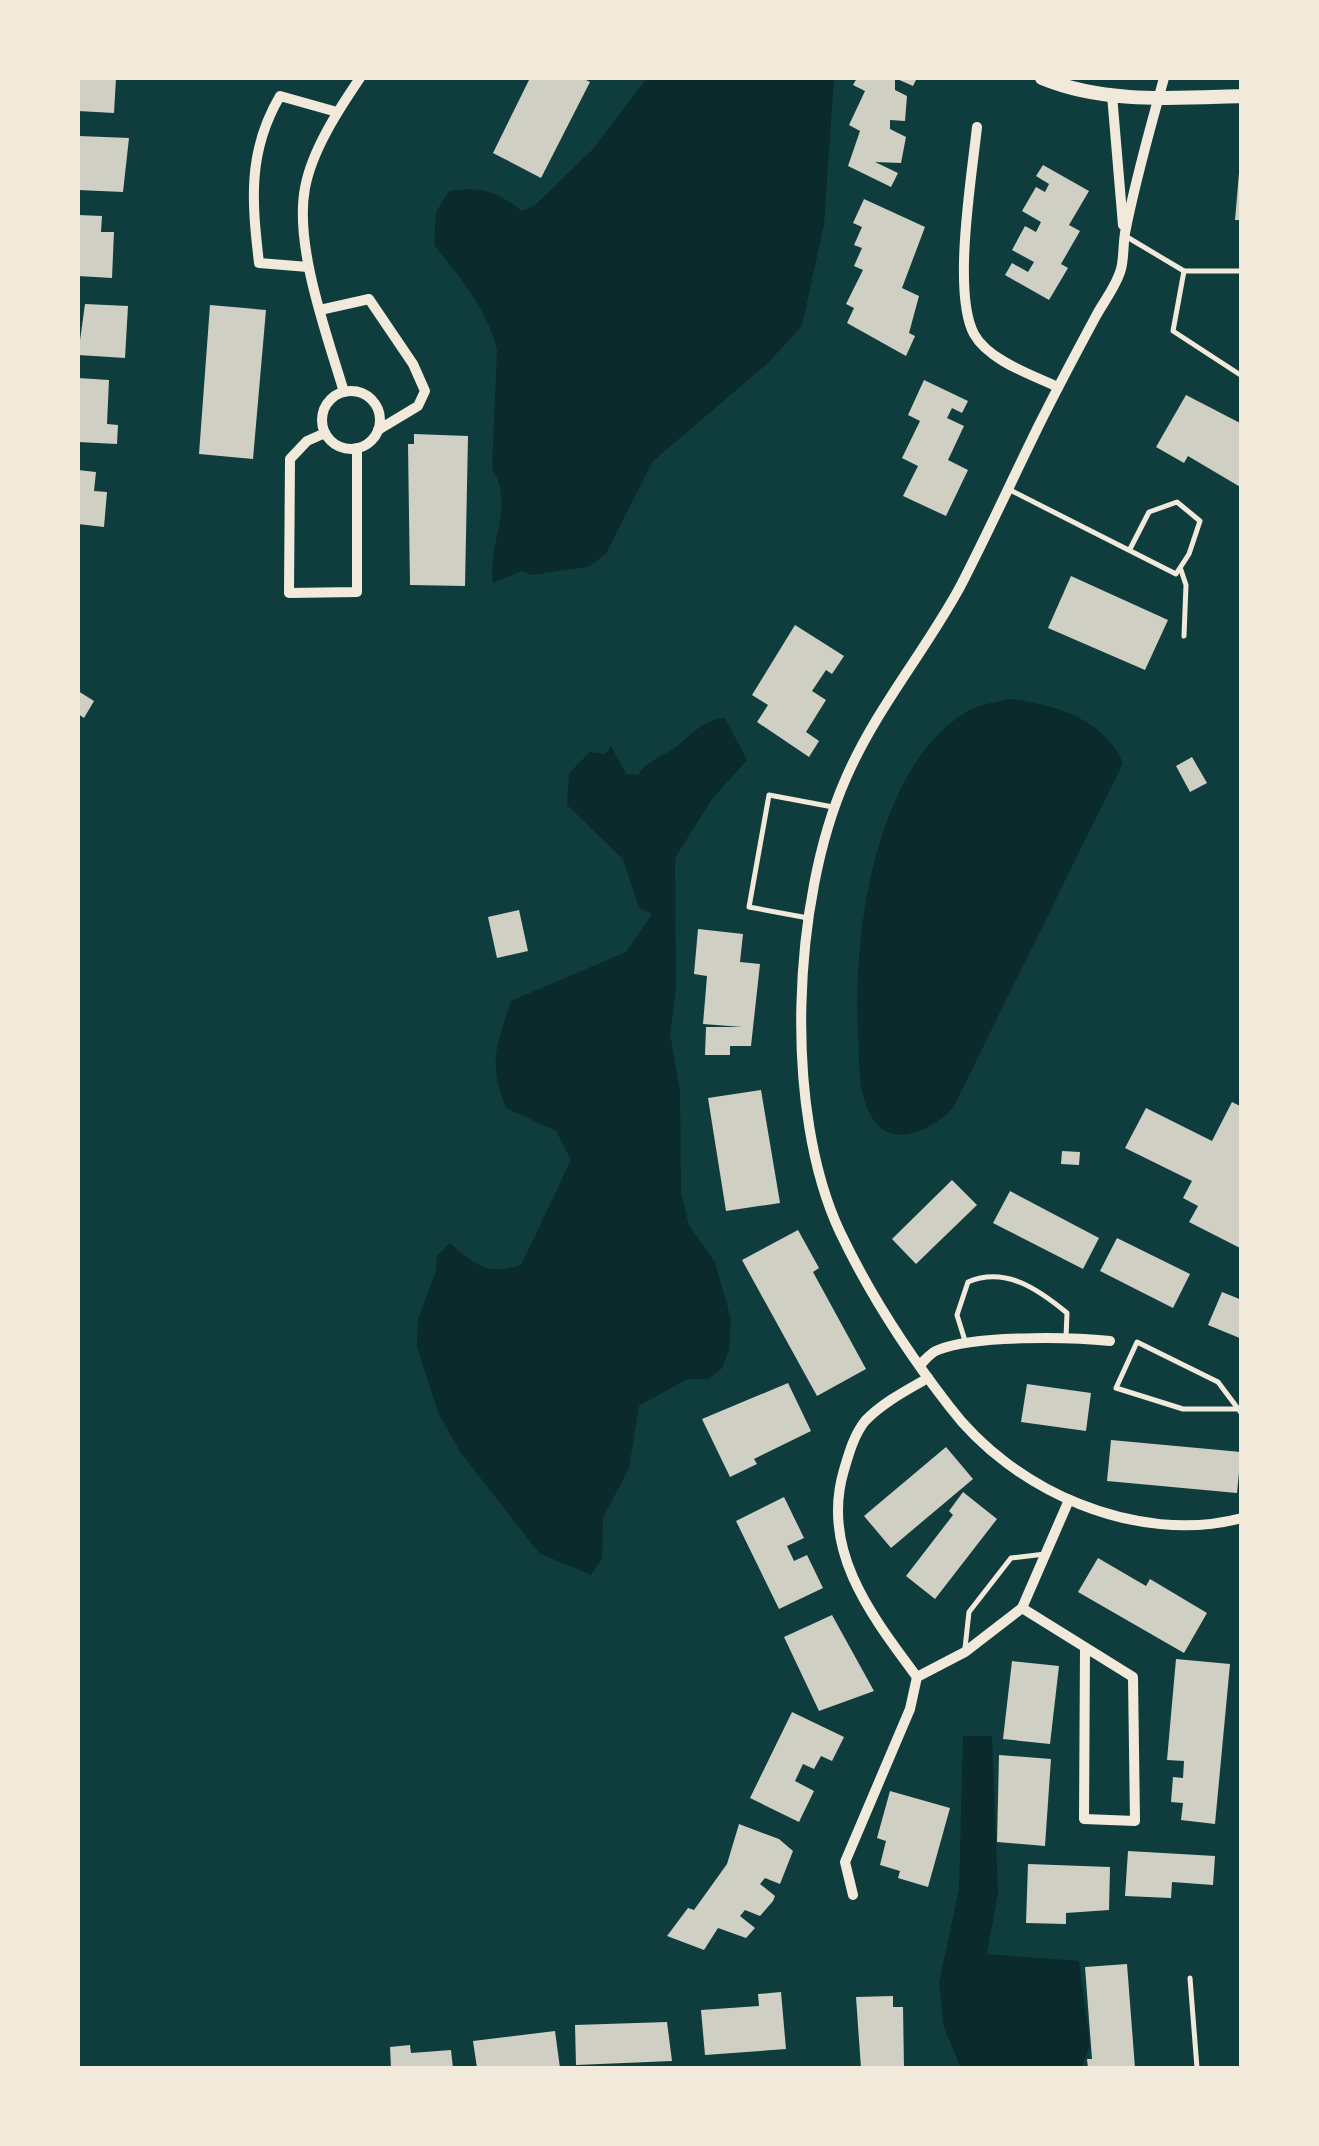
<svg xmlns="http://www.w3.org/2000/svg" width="1319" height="2146" viewBox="0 0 1319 2146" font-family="'PT Sans Narrow',sans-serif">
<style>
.water{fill:#0a2a2b}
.building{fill:#cfcfc3}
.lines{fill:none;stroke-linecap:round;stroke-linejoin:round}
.service{stroke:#f1e9da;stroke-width:5}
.minor{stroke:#f1e9da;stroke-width:10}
.tertiary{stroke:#f1e9da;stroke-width:14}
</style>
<rect width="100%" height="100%" fill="#0f3d3e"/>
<g class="water">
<path d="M 647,78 L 834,78 L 824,224 L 802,326 L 767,364 L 653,461 L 606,554 L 588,567 L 530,575 L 522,571 L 493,583 C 487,543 516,504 492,469 L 497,351 C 489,311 459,276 434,245 L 436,212 L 449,191 C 482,186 496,191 522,211 L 534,206 L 592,150 Z"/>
<path d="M 1009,699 C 1054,704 1104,719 1123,763 L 953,1108 C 932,1130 889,1152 870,1114 C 857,1090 860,1059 858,1032 C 853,935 874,769 966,712 C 978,704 996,703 1009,699 Z"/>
<path d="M 725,718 L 747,760 L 712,799 L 675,858 L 676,989 L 670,1034 L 680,1091 L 681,1193 L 689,1225 L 715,1262 L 731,1319 L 729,1350 L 722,1368 L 709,1379 L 687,1379 L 639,1406 L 629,1468 L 603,1518 L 602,1559 L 591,1575 L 539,1553 L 461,1453 L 439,1415 L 417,1347 L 418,1319 L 436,1271 L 437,1256 L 450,1243 C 475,1265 488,1276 521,1265 L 571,1160 L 556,1131 L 506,1108 C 488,1062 496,1047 511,1001 L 626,952 L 652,914 L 639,908 L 623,859 L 567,805 L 569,773 L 590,752 L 605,754 L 611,746 L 626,774 L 638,775 C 650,758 661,758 677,746 C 695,732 701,721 725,718 Z"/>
<path d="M 963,1736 L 992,1736 L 998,1893 L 987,1954 L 1079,1961 L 1090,2045 L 1081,2068 L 961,2068 L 944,2028 L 939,1982 L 959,1890 Z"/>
</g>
<g class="building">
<path d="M 78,78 L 116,78 L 114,113 L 78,111 Z"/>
<path d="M 530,78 L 582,78 L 590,82 L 541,178 L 493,153 Z"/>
<path d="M 857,78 L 917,78 L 913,86 L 895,78 L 895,90 L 907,96 L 905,121 L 890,120 L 890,129 L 906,137 L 901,163 L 875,162 L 898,173 L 891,187 L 848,166 L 860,131 L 849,125 L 865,91 L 853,85 Z"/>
<path d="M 79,136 L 129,138 L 123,192 L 78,190 Z"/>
<path d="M 1043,165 L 1089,191 L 1069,225 L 1080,231 L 1061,264 L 1068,268 L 1049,300 L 1005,275 L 1012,263 L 1028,272 L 1034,262 L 1012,250 L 1025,226 L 1036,232 L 1041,222 L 1022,211 L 1036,187 L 1045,192 L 1049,184 L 1036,176 Z"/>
<path d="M 1239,173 L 1242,173 L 1242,220 L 1235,220 Z"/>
<path d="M 864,199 L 925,227 L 902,288 L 919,296 L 909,333 L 915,336 L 906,356 L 847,323 L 854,308 L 846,304 L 863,270 L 854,266 L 862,248 L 854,245 L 862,227 L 853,223 Z"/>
<path d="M 78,215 L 102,216 L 101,232 L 114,232 L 112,278 L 78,276 Z"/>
<path d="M 85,304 L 128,306 L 125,358 L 78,355 Z"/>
<path d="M 210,305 L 266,310 L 253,459 L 199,454 Z"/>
<path d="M 78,378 L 109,380 L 107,424 L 118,425 L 117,444 L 78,442 Z"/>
<path d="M 924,380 L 968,401 L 962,413 L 952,408 L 947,418 L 964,426 L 948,460 L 968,470 L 946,516 L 903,496 L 918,466 L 902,458 L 920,421 L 908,415 Z"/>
<path d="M 1186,395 L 1242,424 L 1242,488 L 1188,456 L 1184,463 L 1156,447 Z"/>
<path d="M 414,434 L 468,436 L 465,586 L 410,585 L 408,444 L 414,444 Z"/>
<path d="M 78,470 L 96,472 L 94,491 L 107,492 L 104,527 L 78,524 Z"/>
<path d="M 1071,576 L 1168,620 L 1145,670 L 1048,628 Z"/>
<path d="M 795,625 L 844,656 L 832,674 L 826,670 L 812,691 L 826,700 L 806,732 L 819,741 L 809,757 L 757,722 L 768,705 L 752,695 Z"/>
<path d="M 78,691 L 94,701 L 84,718 L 78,714 Z"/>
<path d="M 1192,757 L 1207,783 L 1190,792 L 1176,766 Z"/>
<path d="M 519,910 L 528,951 L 497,958 L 488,917 Z"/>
<path d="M 698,929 L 743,934 L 740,962 L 760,964 L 751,1046 L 730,1046 L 730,1055 L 705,1055 L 706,1027 L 742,1027 L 703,1024 L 707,976 L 694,974 Z"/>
<path d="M 761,1090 L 780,1203 L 726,1211 L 708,1098 Z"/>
<path d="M 1232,1102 L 1242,1107 L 1242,1249 L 1189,1222 L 1198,1206 L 1183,1198 L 1192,1181 L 1125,1148 L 1146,1108 L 1212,1141 Z"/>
<path d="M 1062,1151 L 1080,1152 L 1079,1165 L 1061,1164 Z"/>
<path d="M 952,1180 L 977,1205 L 916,1264 L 892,1239 Z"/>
<path d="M 1010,1191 L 1099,1238 L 1083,1269 L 993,1223 Z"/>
<path d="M 798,1230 L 819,1268 L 813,1272 L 866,1369 L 817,1396 L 742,1260 Z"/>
<path d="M 1117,1238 L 1190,1274 L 1173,1308 L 1100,1271 Z"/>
<path d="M 1222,1292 L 1242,1300 L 1242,1339 L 1208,1325 Z"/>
<path d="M 788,1383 L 811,1431 L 754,1459 L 757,1464 L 730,1477 L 702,1419 Z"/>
<path d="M 1027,1384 L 1091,1393 L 1086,1431 L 1021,1422 Z"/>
<path d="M 1111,1440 L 1241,1452 L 1237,1493 L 1107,1481 Z"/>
<path d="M 946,1447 L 973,1479 L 891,1548 L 864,1516 Z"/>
<path d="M 963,1492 L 997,1519 L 935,1599 L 906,1576 L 953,1515 L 949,1511 Z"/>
<path d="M 784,1497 L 804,1538 L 787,1546 L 794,1561 L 807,1555 L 823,1588 L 779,1609 L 736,1521 Z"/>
<path d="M 1098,1558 L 1146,1586 L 1150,1579 L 1207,1613 L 1184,1653 L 1078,1592 Z"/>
<path d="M 832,1615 L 874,1691 L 819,1711 L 784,1637 Z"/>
<path d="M 1176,1659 L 1230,1664 L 1215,1824 L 1181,1820 L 1183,1803 L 1171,1802 L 1173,1777 L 1183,1778 L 1184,1761 L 1167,1760 Z"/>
<path d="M 1012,1661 L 1059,1666 L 1050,1744 L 1003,1739 Z"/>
<path d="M 792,1712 L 844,1737 L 832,1761 L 821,1756 L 814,1769 L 803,1764 L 795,1781 L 814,1791 L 799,1822 L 750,1798 Z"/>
<path d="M 999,1755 L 1051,1759 L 1045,1846 L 997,1842 Z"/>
<path d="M 890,1791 L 950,1808 L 928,1887 L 898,1878 L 900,1871 L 880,1865 L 886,1841 L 877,1838 Z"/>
<path d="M 739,1824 L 779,1839 L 793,1851 L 780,1884 L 765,1878 L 760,1884 L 775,1896 L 773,1901 L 760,1916 L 745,1910 L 740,1916 L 755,1928 L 746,1938 L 718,1928 L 704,1950 L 667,1936 L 688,1908 L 694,1910 L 727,1864 Z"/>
<path d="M 1128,1851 L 1215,1856 L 1213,1885 L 1172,1882 L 1171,1898 L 1125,1896 Z"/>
<path d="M 1028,1864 L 1110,1867 L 1109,1910 L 1066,1913 L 1066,1924 L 1026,1923 Z"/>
<path d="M 1127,1964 L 1135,2068 L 1088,2068 L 1087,2059 L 1092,2059 L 1085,1967 Z"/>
<path d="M 781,1992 L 786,2049 L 705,2055 L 701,2010 L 759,2006 L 758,1994 Z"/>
<path d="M 893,1996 L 893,2007 L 903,2007 L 904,2068 L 861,2068 L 856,1997 Z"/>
<path d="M 667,2022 L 672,2061 L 576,2065 L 575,2025 Z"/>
<path d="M 555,2031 L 560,2068 L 477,2068 L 473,2041 Z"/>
<path d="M 410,2045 L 411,2053 L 451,2050 L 453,2068 L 391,2068 L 390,2047 Z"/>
</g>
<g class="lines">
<g class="service">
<path d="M 1127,237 L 1184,271 L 1242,271"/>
<path d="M 1184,271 L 1173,331 L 1242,376"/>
<path d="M 1010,490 L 1176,574 L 1189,554 L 1200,521 L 1177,502 L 1149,512 L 1130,549"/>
<path d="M 1181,570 L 1186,585 L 1184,636"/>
<path d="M 808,918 L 749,907 L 769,795 L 833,807"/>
<path d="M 966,1344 L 957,1315 L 968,1282 C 1005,1266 1038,1289 1067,1313 L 1066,1337"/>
<path d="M 1238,1409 L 1183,1409 L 1116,1388 L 1137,1342 L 1218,1382 L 1242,1414"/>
<path d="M 965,1648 L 969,1612 L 1011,1558 L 1045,1554"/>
<path d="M 1190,1978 L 1197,2068"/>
</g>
<g class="minor">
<path d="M 1164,78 C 1150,129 1135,181 1125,233 C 1123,245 1124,258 1121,269 C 1117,285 1104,301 1096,316 C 1076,353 1057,389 1038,427 C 1012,480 987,535 960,587 C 924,653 876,709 846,778 C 792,900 783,1111 840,1232 C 869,1293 908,1353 949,1406 C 1012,1490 1136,1546 1242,1518"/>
<path d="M 1112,95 L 1123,225"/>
<path d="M 977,127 C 972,175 952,293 974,334 C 988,360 1032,375 1058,387"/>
<path d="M 308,267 L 259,263 C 252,202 247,152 280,96 L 337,112"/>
<path d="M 320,310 L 369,299 L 413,364 L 425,391 L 418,406 L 378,430"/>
<circle cx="351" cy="420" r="29"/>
<path d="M 344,392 C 327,335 294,246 305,188 C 312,150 339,109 360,78"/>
<path d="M 325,433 L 307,441 L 290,459 L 289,593 L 357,592 L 357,448"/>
<path d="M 920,1365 C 925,1360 931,1352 938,1350 C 973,1335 1071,1337 1110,1341"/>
<path d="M 1022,1608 L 1133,1677 L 1135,1821 L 1084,1819 L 1085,1649"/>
<path d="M 917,1677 C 871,1615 820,1550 844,1470 C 849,1453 854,1435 865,1421 C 882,1403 907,1390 928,1378"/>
<path d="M 853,1895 L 845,1862 L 910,1709 L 917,1677 L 965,1652 L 1022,1608 L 1069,1500"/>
</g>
<path class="tertiary" d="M 1042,78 C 1105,104 1174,98 1242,96"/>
</g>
<rect width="1319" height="2146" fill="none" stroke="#f1e9da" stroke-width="160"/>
</svg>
